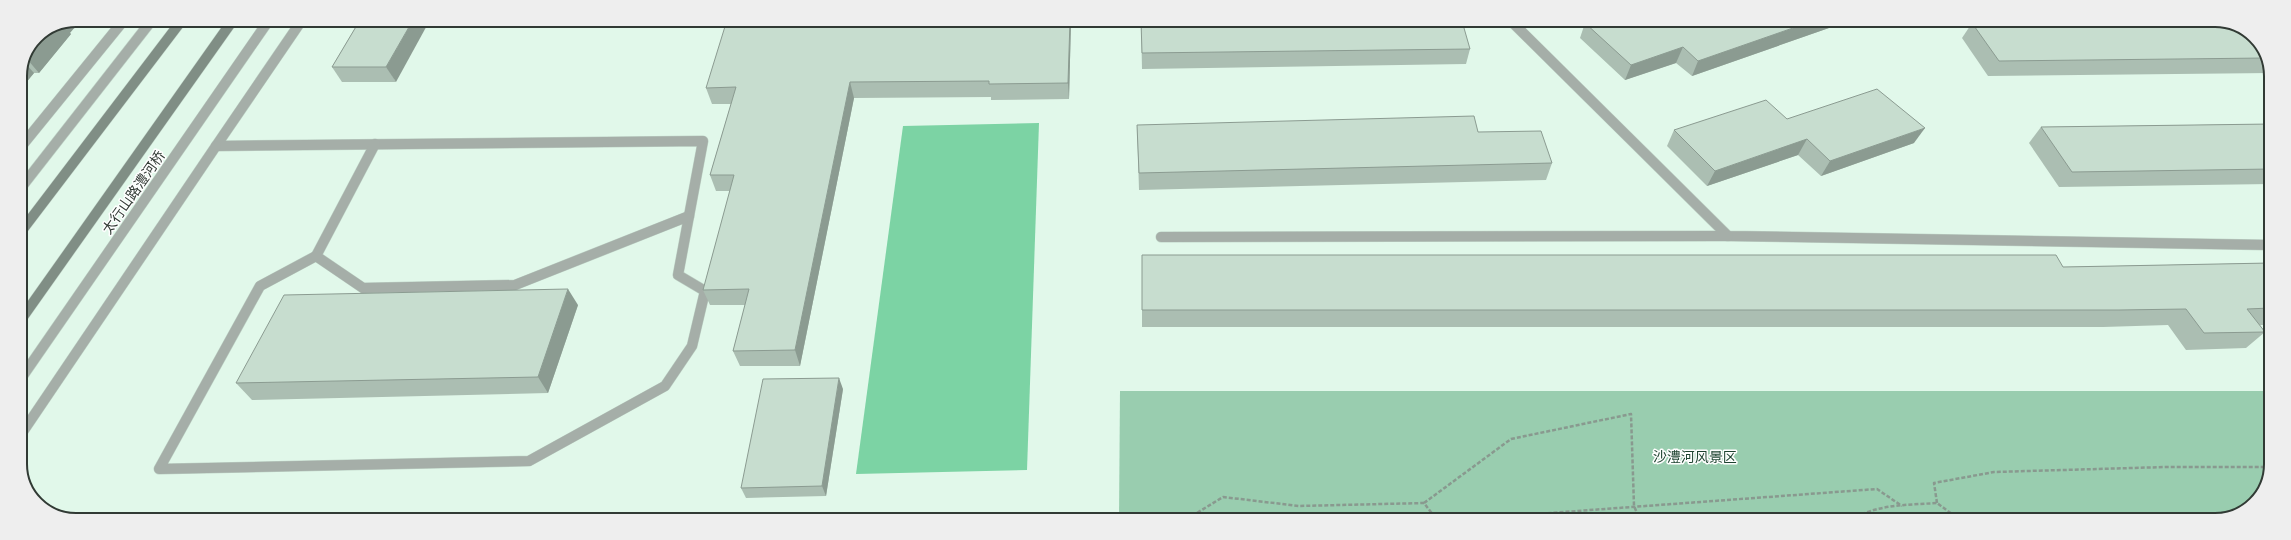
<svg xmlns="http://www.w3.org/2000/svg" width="2291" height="540" viewBox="0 0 2291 540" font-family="'Open Sans','Noto Sans SC',sans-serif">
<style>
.green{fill:#99cdaf}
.water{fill:#7cd3a4}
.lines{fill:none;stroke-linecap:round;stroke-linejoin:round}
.minor-casing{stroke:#bed2c6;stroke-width:11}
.secondary-casing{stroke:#bed2c6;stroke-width:11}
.path{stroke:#89998f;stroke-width:2.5;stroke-dasharray:4 2;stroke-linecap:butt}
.minor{stroke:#a5aea8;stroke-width:10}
.secondary{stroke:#808e85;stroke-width:10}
.wall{fill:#abbeb2}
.shaded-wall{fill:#8b9b91}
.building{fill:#c7ddcf;stroke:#8b9b91}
.labels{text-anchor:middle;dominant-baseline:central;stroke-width:3;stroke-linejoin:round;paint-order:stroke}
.street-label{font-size:14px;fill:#313a34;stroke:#fefefe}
.park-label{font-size:14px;fill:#1e4330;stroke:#fefefe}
.rim{fill:none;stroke:#313a34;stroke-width:2}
</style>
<rect width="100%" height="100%" fill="#e1f8ea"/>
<path class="green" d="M 1120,391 L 2270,391 L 2270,475 L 2252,506 L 2216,520 L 1119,519 Z"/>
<path class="water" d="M 1039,123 L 1027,470 L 856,474 L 903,126 Z"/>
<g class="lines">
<g class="minor-casing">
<g id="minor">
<path d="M 302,20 L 216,146 L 703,141 L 678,275 L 705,291 L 692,346 L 665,386 L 529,461 L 159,469 L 260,286 L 316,256"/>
<path d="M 1511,21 L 1728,236 L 2270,245"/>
<path d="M 375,144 L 316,256 L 363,288 L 515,285 L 689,216"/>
<path d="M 20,148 L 124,20"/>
<path d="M 20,189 L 152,20"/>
<path d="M 1161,237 L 1728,236"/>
<path d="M 20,380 L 269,20"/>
<path d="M 20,436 L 216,146"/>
</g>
</g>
<g class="secondary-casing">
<g id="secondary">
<path d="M 20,233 L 182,20"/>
<path d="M 20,321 L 233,20"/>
</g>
</g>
<g class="path">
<path d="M 1424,503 L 1511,439 L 1631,414 L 1634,506 L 1640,520"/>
<path d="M 1937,503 L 1934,483 L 1994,472 L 2166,467 L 2270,467"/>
<path d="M 1187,519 L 1223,497 L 1299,506 L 1424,503 L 1437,520"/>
<path d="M 1488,520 L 1509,516 L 1877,489 L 1902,506"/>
<path d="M 1851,520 C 1876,504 1908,505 1937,503 L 1960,520"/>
</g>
<use href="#minor" class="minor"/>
<use href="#secondary" class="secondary"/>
</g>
<g class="wall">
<path d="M 360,20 L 396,82 L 342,82 L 332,67 Z"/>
<path d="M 1071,21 L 1069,99 L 991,100 L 991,97 L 854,98 L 800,366 L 740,366 L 733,351 L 745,305 L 710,305 L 703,290 L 730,191 L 716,191 L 710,175 L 731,104 L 712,104 L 706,88 Z"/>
<path d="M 1141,21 L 1470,49 L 1466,64 L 1142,69 Z"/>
<path d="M 1849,21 L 1692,76 L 1676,63 L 1625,80 L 1580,38 L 1585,23 L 1660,26 Z"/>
<path d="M 1972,23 L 2257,39 L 2271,73 L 1988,76 L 1962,38 Z"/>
<path d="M 70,33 L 71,34 L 39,73 L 34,73 L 20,90 L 20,75 L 36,36 Z"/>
<path d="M 1787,119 L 1914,143 L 1821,176 L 1798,155 L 1707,186 L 1667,146 L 1674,130 Z"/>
<path d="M 2271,124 L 2271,184 L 2059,187 L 2029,143 L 2041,127 Z"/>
<path d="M 1137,125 L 1478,132 L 1552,163 L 1546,180 L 1139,190 Z"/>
<path d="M 1142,255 L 2063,267 L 2270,263 L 2270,325 L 2260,325 L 2265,332 L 2246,348 L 2186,350 L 2168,325 L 2103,327 L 1142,327 Z"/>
<path d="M 578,305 L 548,393 L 252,400 L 236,383 Z"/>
<path d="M 843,389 L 826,496 L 746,498 L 741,488 Z"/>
</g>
<g class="shaded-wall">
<path d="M 76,20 L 81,20 L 70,33 L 71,34 L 39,73 L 27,59 L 29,55 L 49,31 Z"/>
<path d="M 413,20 L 430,20 L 396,82 L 386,67 Z"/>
<path d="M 1070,21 L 1071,21 L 1069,99 L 1068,83 Z"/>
<path d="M 1813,21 L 1849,21 L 1692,76 L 1698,61 Z"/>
<path d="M 1683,47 L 1676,63 L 1625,80 L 1631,65 Z"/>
<path d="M 25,63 L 34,73 L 20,90 L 20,75 Z"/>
<path d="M 850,82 L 854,98 L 800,366 L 795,350 Z"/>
<path d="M 1925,128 L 1914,143 L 1821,176 L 1830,161 Z"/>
<path d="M 1807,139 L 1798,155 L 1707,186 L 1715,171 Z"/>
<path d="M 568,289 L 578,305 L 548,393 L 538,377 Z"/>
<path d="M 839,378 L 843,389 L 826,496 L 822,486 Z"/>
</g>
<g class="building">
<path d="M 360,20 L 413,20 L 386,67 L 332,67 Z"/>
<path d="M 727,20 L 1070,21 L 1068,83 L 989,84 L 989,81 L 850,82 L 795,350 L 733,351 L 749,289 L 703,290 L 734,175 L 710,175 L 736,87 L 706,88 Z"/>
<path d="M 1141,21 L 1462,21 L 1470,49 L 1142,53 Z"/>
<path d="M 1591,21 L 1654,21 L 1660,26 L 1677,21 L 1813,21 L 1698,61 L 1683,47 L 1631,65 L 1585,23 Z"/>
<path d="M 2121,21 L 2226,21 L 2257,39 L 2265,58 L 1999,61 L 1972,23 Z"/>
<path d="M 49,31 L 29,55 L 36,36 Z"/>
<path d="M 1877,89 L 1925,128 L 1830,161 L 1807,139 L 1715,171 L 1674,130 L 1766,100 L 1787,119 Z"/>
<path d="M 1474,116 L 1478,132 L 1541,131 L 1552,163 L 1139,173 L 1137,125 Z"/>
<path d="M 2271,124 L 2271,169 L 2072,172 L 2041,127 Z"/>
<path d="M 1142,255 L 2056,255 L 2063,267 L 2270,263 L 2270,308 L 2247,309 L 2265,332 L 2204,333 L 2186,309 L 2119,310 L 1142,310 Z"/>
<path d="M 568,289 L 538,377 L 236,383 L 284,295 Z"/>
<path d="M 839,378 L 822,486 L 741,488 L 763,379 Z"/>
</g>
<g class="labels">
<g class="street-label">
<text transform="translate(133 192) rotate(-55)">太行山路澧河桥</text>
</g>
<g class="park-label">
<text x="1695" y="456">沙澧河风景区</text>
</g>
</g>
<path d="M0 0H2291V540H0ZM76 27H2215A49 49 0 0 1 2264 76V464A49 49 0 0 1 2215 513H76A49 49 0 0 1 27 464V76A49 49 0 0 1 76 27Z" fill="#eee" fill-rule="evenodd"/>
<path class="rim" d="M76 27H2215A49 49 0 0 1 2264 76V464A49 49 0 0 1 2215 513H76A49 49 0 0 1 27 464V76A49 49 0 0 1 76 27Z"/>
</svg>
